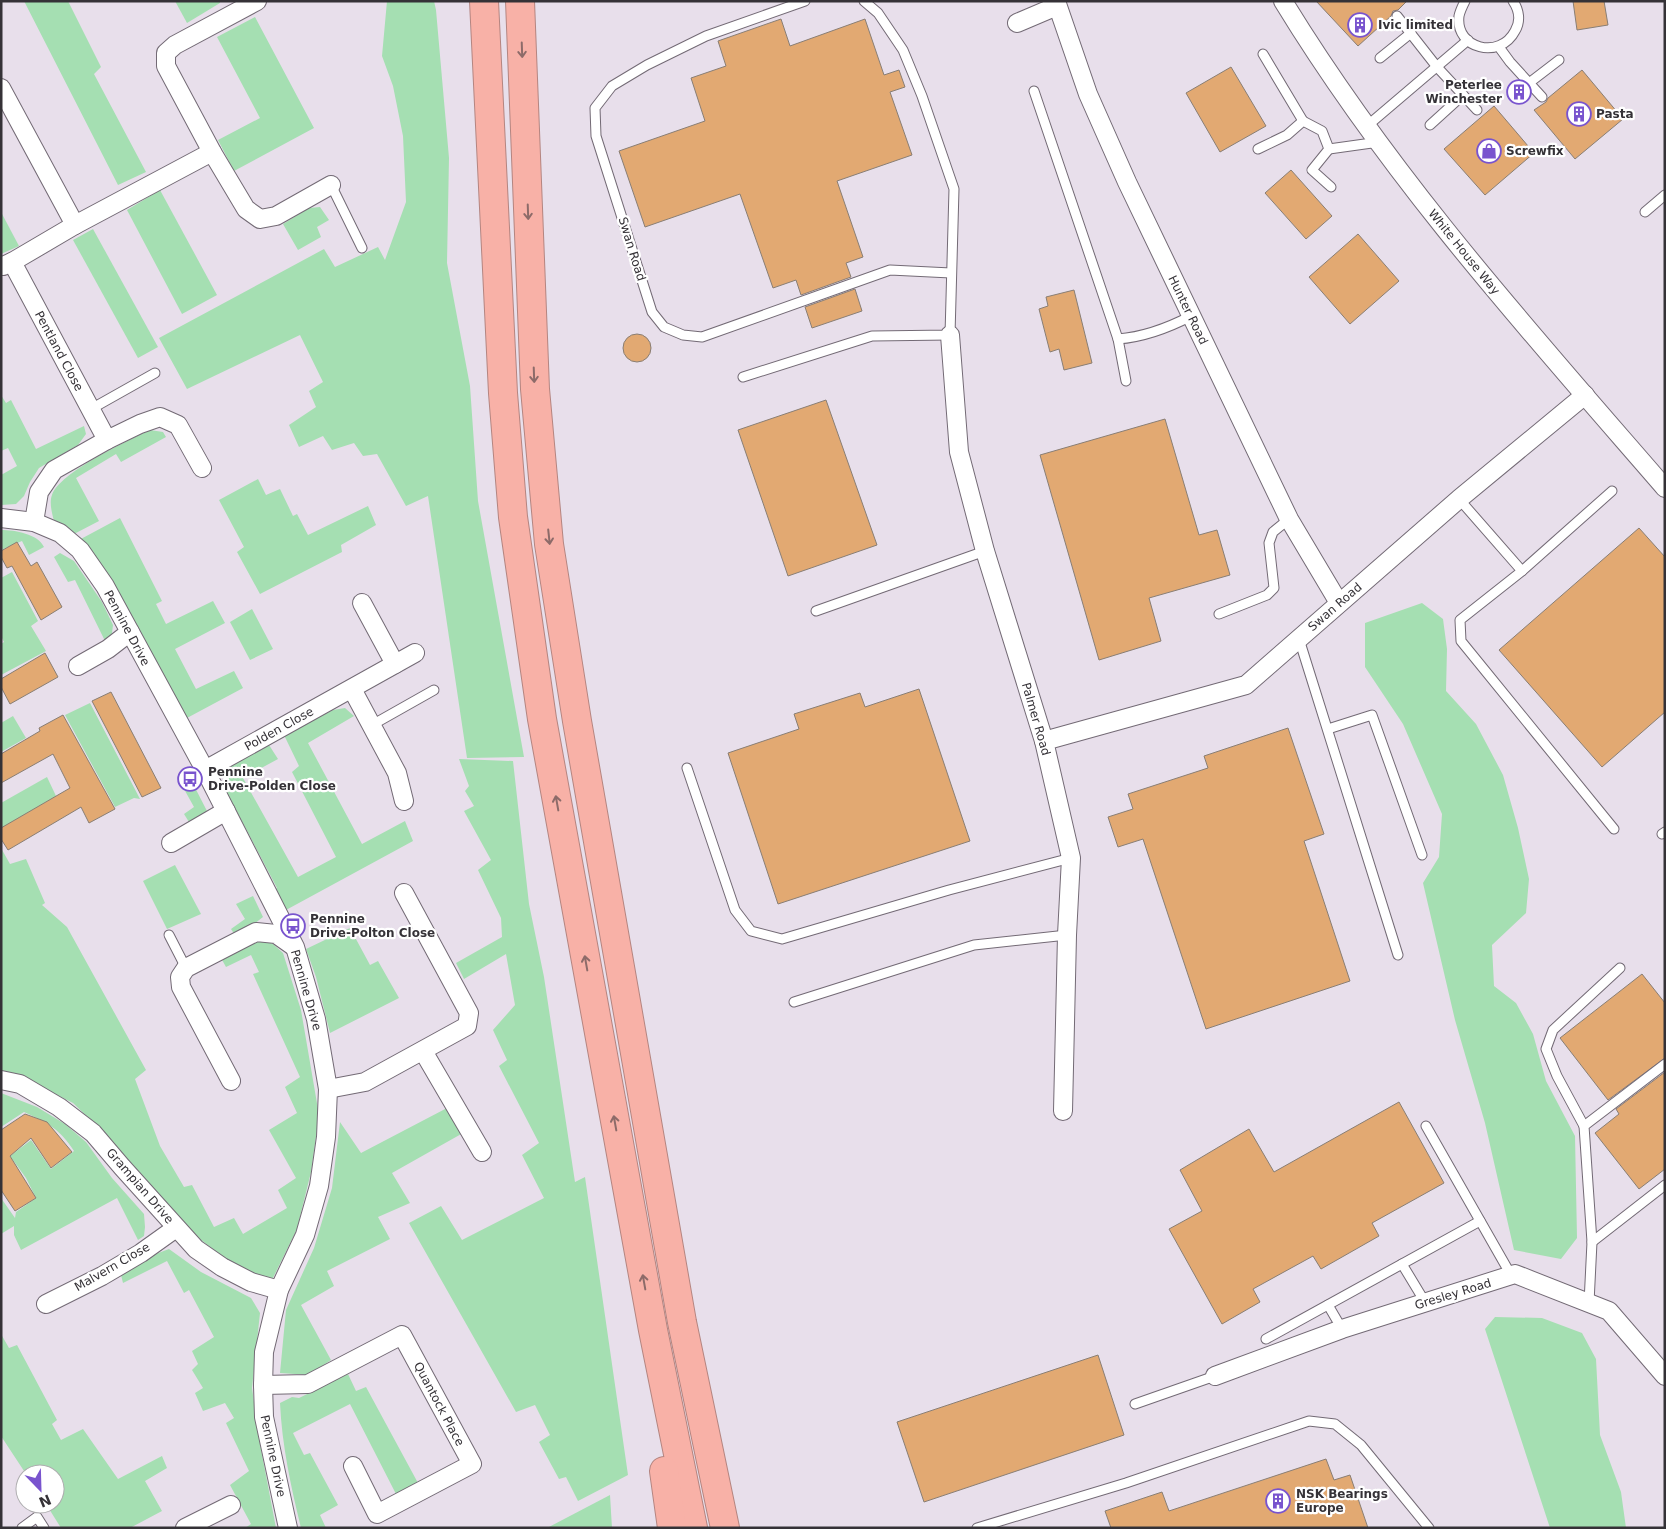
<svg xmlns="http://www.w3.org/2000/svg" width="1666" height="1529" viewBox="0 0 1666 1529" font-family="'DejaVu Sans',sans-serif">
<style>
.green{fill:#a5dfb2}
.building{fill:#e2a972;stroke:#897e74}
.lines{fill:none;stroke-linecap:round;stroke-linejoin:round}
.lane-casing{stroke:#736a75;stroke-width:11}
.street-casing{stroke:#736a75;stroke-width:20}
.highway-casing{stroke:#b48580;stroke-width:30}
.lane{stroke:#fff;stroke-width:9}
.street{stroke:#fff;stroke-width:18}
.highway{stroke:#f8b1a7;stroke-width:28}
.oneway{stroke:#8d6b69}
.labels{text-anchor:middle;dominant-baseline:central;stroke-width:4.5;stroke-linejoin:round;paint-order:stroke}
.poi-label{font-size:12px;font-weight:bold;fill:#353237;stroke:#fff;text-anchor:start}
.street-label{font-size:12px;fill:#353237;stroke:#fff}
</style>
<rect width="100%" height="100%" fill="#e8dfeb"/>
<g class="green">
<path d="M 24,1 L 68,1 L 101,67 L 94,74 L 146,172 L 118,185 Z"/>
<path d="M 175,1 L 220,1 L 220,3 L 187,23 Z"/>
<path d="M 387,1 L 434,1 L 436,10 L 449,158 L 447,263 L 470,386 L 478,501 L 524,757 L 467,758 L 428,496 L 406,506 L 377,454 L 363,456 L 354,443 L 332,450 L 323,436 L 299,447 L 289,425 L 316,407 L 309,391 L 323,382 L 300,335 L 187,389 L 159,338 L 324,249 L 335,267 L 378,247 L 385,260 L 406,202 L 403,136 L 393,86 L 382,56 Z"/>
<path d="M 255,17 L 314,128 L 234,171 L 218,140 L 260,118 L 217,37 Z"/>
<path d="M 160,190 L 217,295 L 182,314 L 127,210 Z"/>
<path d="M 320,207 L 329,220 L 317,227 L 321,237 L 298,250 L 283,224 L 309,208 Z"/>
<path d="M 1,212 L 19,246 L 1,254 Z"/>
<path d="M 93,229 L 158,347 L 138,358 L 73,240 Z"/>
<path d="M 1,395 L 6,403 L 11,400 L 36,449 L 84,426 L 86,434 L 78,445 L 39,468 L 30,482 L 24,496 L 16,504 L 1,505 L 1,475 L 17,466 L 8,448 L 1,451 Z"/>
<path d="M 150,430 L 163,432 L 166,437 L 121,462 L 116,454 L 76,478 L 99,521 L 74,534 L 54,521 C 52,513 49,503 52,495 C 60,472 127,441 150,430 Z"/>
<path d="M 258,479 L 266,495 L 280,489 L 293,516 L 297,514 L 308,535 L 368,506 L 376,525 L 341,545 L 342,552 L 260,594 L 237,552 L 244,547 L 219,500 Z"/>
<path d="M 120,518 L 162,601 L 156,604 L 166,624 L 213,601 L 225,623 L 175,649 L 196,689 L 234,671 L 243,688 L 187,718 L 115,587 L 79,540 Z"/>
<path d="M 1,530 C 15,530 38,534 44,547 L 29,555 L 22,541 L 1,550 Z"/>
<path d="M 60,553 L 74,561 L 102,602 L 113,625 L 111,641 L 107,645 L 75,580 L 68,582 L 54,557 Z"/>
<path d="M 12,572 L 38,621 L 31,626 L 46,651 L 1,675 L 1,644 L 4,642 L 1,636 L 1,578 Z"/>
<path d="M 1422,603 L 1443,619 L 1447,649 L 1446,691 L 1476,724 L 1503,775 L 1518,828 L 1529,879 L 1526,913 L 1492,945 L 1494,986 L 1516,1003 L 1533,1034 L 1546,1081 L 1575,1136 L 1577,1238 L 1561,1259 L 1514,1250 L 1485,1123 L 1455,1020 L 1423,883 L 1439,857 L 1442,814 L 1403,724 L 1365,667 L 1365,623 Z"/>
<path d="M 252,609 L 273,649 L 250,660 L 230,622 Z"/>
<path d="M 90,703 L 140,799 L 134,798 L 115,807 L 65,715 Z"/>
<path d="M 345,708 L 354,716 L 308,743 L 362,844 L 405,821 L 413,841 L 286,910 L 275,889 L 277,888 L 225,789 L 224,779 L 228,768 L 269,745 L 278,759 L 243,778 L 298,877 L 336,857 L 292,772 L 299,766 L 284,735 L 333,710 Z"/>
<path d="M 13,716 L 26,738 L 1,752 L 1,723 Z"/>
<path d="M 459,759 L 513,761 L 529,904 L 544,977 L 575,1182 L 585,1177 L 628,1475 L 578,1501 L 566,1477 L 559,1479 L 539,1442 L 550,1435 L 535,1405 L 516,1412 L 409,1223 L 441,1206 L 462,1240 L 544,1198 L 522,1155 L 539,1143 L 499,1066 L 507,1060 L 493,1030 L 515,1005 L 506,954 L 464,979 L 456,963 L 502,937 L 501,918 L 478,870 L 491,860 L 464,811 L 474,806 L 465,791 L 469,786 Z"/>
<path d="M 188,774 L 208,813 L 202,820 L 189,822 L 184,814 L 194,807 L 179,780 Z"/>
<path d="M 47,777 L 56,796 L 1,829 L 1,803 Z"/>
<path d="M 1,848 L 10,864 L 26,859 L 45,903 L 42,905 L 67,927 L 146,1070 L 135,1079 L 160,1146 L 184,1187 L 192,1185 L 214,1227 L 234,1218 L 243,1234 L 287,1208 L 278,1190 L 296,1178 L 269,1130 L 297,1113 L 285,1087 L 300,1077 L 253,974 L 259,972 L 251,955 L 226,967 L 221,958 L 261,939 L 273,944 L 283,953 L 301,1010 L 319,1115 L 311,1172 L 297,1229 L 272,1280 L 236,1267 L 196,1236 L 174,1215 L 99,1128 L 73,1103 L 23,1078 L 1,1074 Z"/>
<path d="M 175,865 L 201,914 L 167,929 L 143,881 Z"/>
<path d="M 253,896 L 263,917 L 254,924 L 235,935 L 231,929 L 245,919 L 236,904 Z"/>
<path d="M 350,928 L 370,965 L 378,961 L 399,998 L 330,1033 L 316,977 L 306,949 Z"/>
<path d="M 1,1093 L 37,1107 L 65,1124 L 86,1142 L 112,1178 L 144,1214 L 145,1227 L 144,1236 L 138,1240 L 117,1198 L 21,1250 L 14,1235 L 14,1226 L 1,1234 L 1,1198 L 15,1218 L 16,1212 L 36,1198 L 26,1178 L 10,1156 L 31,1140 L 51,1169 L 74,1151 C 60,1129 48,1123 24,1112 L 1,1127 Z"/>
<path d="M 447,1108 L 463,1133 L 392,1173 L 410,1203 L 378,1217 L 390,1239 L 327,1271 L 334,1286 L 301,1305 L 331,1360 L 309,1375 L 280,1373 L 286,1310 L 314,1248 L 332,1188 L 340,1122 L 361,1153 Z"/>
<path d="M 169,1249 L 201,1272 L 251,1298 L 260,1313 L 252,1388 L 260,1444 L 276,1528 L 245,1528 L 251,1524 L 230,1485 L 249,1471 L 226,1423 L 234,1418 L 225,1403 L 203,1411 L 195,1393 L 203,1388 L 192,1370 L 198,1364 L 192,1351 L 214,1337 L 189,1290 L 184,1293 L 167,1261 L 123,1283 L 121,1275 L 153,1255 Z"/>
<path d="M 1495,1317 L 1542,1318 L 1582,1333 L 1596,1359 L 1600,1435 L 1621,1492 L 1626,1528 L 1550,1528 L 1485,1329 Z"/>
<path d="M 1,1334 L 9,1348 L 17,1345 L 57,1420 L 52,1424 L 61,1440 L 83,1429 L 118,1479 L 162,1456 L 167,1468 L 145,1481 L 162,1511 L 130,1528 L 61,1528 L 46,1504 L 55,1504 L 55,1474 L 26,1474 L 1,1436 Z"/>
<path d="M 348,1374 L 356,1391 L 366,1387 L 418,1483 L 396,1494 L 350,1404 L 293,1433 L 304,1455 L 310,1453 L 338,1505 L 320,1515 L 326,1528 L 301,1528 C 291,1487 282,1446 280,1403 L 292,1397 L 299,1398 Z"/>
<path d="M 610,1495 L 612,1528 L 547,1528 Z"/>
</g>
<g class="building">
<path d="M 1316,1 L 1407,1 L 1398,10 L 1393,11 L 1391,16 L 1358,46 Z"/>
<path d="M 1573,1 L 1604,1 L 1608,25 L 1577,30 Z"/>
<path d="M 781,19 L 790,46 L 865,19 L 884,75 L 899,70 L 905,87 L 890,92 L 912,155 L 837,181 L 863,257 L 846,263 L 851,277 L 801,295 L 796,280 L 773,288 L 740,194 L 645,227 L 619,151 L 705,121 L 691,78 L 726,66 L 718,41 Z"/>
<path d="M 1231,67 L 1266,126 L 1220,152 L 1186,93 Z"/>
<path d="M 1582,70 L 1623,119 L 1575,159 L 1534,110 L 1546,102 L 1548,98 Z"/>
<path d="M 1494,106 L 1534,153 L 1485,195 L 1444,149 Z"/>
<path d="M 1291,170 L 1332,216 L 1306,239 L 1265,193 Z"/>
<path d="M 1358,234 L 1399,281 L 1350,324 L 1309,277 Z"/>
<path d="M 855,289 L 862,311 L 812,328 L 805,307 Z"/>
<path d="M 1074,290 L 1092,363 L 1064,370 L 1059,349 L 1050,352 L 1039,309 L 1048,306 L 1046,297 Z"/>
<circle cx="637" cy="348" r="14"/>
<path d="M 826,400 L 877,545 L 788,576 L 738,430 Z"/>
<path d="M 1165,419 L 1199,535 L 1217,530 L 1230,575 L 1149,598 L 1161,641 L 1099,660 L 1040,455 Z"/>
<path d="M 1639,528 L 1665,557 L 1665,712 L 1602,767 L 1499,650 Z"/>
<path d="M 17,542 L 31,566 L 37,562 L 62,607 L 41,620 L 12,566 L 7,568 L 1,557 L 1,551 Z"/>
<path d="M 45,653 L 58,677 L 10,704 L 1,687 L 1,679 Z"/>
<path d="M 919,689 L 970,841 L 778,904 L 728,753 L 799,729 L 794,714 L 860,693 L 865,707 Z"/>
<path d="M 111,692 L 161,788 L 142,797 L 92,701 Z"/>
<path d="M 63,715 L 115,809 L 89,823 L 81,807 L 8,850 L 1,839 L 1,828 L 70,788 L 53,754 L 1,783 L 1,754 L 40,731 L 39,728 Z"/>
<path d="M 1288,728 L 1324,834 L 1304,841 L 1350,981 L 1206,1029 L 1143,839 L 1118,847 L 1108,817 L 1133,809 L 1128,794 L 1208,768 L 1204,756 Z"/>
<path d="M 1642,974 L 1665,1003 L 1665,1058 L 1608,1100 L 1560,1038 Z"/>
<path d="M 1665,1072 L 1665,1169 L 1639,1189 L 1595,1133 L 1619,1114 L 1616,1109 Z"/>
<path d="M 1399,1102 L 1444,1183 L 1372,1223 L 1379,1236 L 1321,1269 L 1313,1256 L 1253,1289 L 1260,1302 L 1222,1324 L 1169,1229 L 1202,1211 L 1180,1170 L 1249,1129 L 1274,1172 Z"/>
<path d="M 25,1114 L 47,1122 L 72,1152 L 51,1168 L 31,1138 L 10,1156 L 36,1198 L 15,1211 L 1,1190 L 1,1130 Z"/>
<path d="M 1098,1355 L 1124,1435 L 924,1502 L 897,1422 Z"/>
<path d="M 1326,1459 L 1334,1480 L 1350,1475 L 1368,1528 L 1111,1528 L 1105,1511 L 1162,1492 L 1169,1511 Z"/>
</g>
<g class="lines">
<g class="lane-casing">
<g id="lane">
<path d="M 805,1 L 706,36 L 647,65 L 612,86 L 595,108 L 596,136 L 652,312 L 664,327 L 683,335 L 702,337 L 890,270 L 951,273"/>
<path d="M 1465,1 C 1463,5 1460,11 1459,16 C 1455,49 1500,60 1515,31 C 1521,21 1519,10 1513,1"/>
<path d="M 1397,16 L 1437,67 L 1477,110"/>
<path d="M 1499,47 L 1510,62 L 1542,97"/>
<path d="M 1263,54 L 1303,121"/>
<path d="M 1380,58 L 1411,33"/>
<path d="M 1529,83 L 1559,60"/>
<path d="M 1034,91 L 1118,339 C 1144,337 1168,328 1191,316"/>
<path d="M 1430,125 L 1463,95"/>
<path d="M 1367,126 L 1468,40"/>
<path d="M 1258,149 L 1287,135 L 1303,121 L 1322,131 L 1329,149 L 1312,170 L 1331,187"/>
<path d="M 1329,149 L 1379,142"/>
<path d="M 331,185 L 362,248"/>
<path d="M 1645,212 L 1665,195"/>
<path d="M 1118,339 L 1126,381"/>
<path d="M 743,377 L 872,336 L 950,335 L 954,189 L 922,96 L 903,50 L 878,13 L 864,1"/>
<path d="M 91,409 L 155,373"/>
<path d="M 1459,499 L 1522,571 L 1460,620 L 1461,641 L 1614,829"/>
<path d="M 1522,571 L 1612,491"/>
<path d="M 816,611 L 985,551"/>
<path d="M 1219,614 L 1267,595 L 1274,588 L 1269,543 L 1273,532 L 1289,519"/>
<path d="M 1299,639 L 1398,955"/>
<path d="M 372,725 L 434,690"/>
<path d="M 1328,729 L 1372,715 L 1422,855"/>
<path d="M 687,768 L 735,910 L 751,931 L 782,939 L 949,890 L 1071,858"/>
<path d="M 1662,834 L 1665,832"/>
<path d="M 169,935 L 186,968"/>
<path d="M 794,1002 L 974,945 L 1067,935"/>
<path d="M 1426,1126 L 1511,1275"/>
<path d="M 1584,1126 L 1557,1076 L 1546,1049 L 1553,1030 L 1620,968"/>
<path d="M 1592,1242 L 1665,1185"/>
<path d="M 1402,1264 L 1425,1302"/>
<path d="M 1589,1303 L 1592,1242 L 1584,1126 L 1665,1064"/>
<path d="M 1328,1305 L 1342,1329"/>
<path d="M 1266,1339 L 1480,1221"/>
<path d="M 1135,1404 L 1215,1376"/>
<path d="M 22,1528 L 37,1517 L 44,1528"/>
<path d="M 977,1528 L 1126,1483 L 1309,1421 L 1335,1424 L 1361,1445 L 1429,1528"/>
</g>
</g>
<g class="street-casing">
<g id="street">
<path d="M 257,1 L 175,45 L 166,53 L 166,66 L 212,152 L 246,209 L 260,219 L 276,216 L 331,185"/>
<path d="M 1056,1 L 1088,94 L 1127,182 L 1289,519 L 1339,603"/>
<path d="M 1283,1 C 1391,178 1530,332 1665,488"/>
<path d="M 1017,23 L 1057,6"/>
<path d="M 1,88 L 75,225"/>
<path d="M 12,262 L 75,225 L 212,152"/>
<path d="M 3,266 L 12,262 L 107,440"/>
<path d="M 950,335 L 959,452 L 985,551 L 1044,741 L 1071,858 L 1067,935 L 1063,1111"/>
<path d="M 1,518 L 34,522 L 60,533 L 80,550 L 105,586 L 205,770 L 295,947 L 316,1019 L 328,1089 L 326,1137 L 319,1186 L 305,1235 L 279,1290 L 264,1352 L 263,1385 L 264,1417 L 288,1528"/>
<path d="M 34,522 L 39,492 L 54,470 L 107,440 L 140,424 L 160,417 L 178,425 L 202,468"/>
<path d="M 362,603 L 395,664"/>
<path d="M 78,666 L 108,649 L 130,632"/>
<path d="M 352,689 L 397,773 L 404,801"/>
<path d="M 1044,741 L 1246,685 L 1459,499 L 1585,395"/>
<path d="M 205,770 L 415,653"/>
<path d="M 171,843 L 226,811"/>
<path d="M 423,1051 L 482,1152"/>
<path d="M 1,1080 L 20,1084 L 59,1107 L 93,1133 L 122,1167 L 196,1249 L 222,1267 L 251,1282 L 279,1290"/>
<path d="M 231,1081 L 181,987 L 180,977 L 186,968 L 256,932 L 276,934 L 293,946"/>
<path d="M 328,1089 L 365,1082 L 467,1026 L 469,1013 L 404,893"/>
<path d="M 46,1304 L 102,1276 L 141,1253 L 176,1228"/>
<path d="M 1215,1376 L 1342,1329 L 1515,1274 L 1609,1311 L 1665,1376"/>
<path d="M 263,1385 L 308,1384 L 402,1335 L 472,1464 L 377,1514 L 353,1466"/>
<path d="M 185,1528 L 231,1505"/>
</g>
</g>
<g class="highway-casing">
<g id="highway">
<path d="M 484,1 L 503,393 L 513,517 L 542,719 L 653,1330 L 693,1528"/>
<path d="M 520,1 L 535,389 L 549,544 L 577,721 L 682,1322 L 725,1528"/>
<path d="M 664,1471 L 672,1528"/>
</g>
</g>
<use href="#lane" class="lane"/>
<use href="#street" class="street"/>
<use href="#highway" class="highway"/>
</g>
<defs><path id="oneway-shaft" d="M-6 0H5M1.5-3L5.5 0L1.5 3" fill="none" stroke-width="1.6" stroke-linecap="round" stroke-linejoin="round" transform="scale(1.25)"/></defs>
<g class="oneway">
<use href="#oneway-shaft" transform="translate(522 50) rotate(88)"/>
<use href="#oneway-shaft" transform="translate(528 212) rotate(88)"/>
<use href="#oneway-shaft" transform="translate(534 375) rotate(88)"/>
<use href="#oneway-shaft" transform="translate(549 537) rotate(84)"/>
<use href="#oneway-shaft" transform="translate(557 803) rotate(-100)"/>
<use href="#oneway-shaft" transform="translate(586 963) rotate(-100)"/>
<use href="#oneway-shaft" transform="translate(615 1123) rotate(-100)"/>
<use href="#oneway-shaft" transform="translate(644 1282) rotate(-100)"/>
</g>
<defs>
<g id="building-ring" transform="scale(1.25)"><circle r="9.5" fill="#fff" stroke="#7954ce" stroke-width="1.5"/><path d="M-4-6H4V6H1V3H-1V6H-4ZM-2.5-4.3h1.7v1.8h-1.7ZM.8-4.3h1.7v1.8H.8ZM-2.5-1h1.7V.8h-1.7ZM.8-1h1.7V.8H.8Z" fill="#7954ce"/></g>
<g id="shop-ring" transform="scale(1.25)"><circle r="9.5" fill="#fff" stroke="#7954ce" stroke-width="1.5"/><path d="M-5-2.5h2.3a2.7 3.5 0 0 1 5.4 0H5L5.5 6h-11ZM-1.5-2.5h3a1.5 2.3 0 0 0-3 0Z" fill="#7954ce"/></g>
<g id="bus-ring" transform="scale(1.25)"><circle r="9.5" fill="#fff" stroke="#7954ce" stroke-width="1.5"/><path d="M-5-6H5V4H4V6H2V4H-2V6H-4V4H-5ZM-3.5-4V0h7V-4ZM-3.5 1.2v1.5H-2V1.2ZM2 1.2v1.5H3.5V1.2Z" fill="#7954ce"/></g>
</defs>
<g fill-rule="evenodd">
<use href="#building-ring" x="1360" y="25"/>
<use href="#building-ring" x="1519" y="92"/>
<use href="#building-ring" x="1579" y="114"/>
<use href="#shop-ring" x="1489" y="151"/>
<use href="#bus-ring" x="190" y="779"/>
<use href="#bus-ring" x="293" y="926"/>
<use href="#building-ring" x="1278" y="1501"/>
</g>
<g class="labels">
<g class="poi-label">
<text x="1378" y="25">Ivic limited</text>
<text x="1502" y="85" text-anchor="end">Peterlee<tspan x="1502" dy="14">Winchester</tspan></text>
<text x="1596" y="114">Pasta</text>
<text x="1506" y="151">Screwfix</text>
<text x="208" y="772">Pennine<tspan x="208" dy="14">Drive-Polden Close</tspan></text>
<text x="310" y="919">Pennine<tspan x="310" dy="14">Drive-Polton Close</tspan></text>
<text x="1296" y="1494">NSK Bearings<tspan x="1296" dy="14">Europe</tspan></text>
</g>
<g class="street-label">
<text transform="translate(632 249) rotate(73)">Swan Road</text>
<text transform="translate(1464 252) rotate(51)">White House Way</text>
<text transform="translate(1188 310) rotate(64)">Hunter Road</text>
<text transform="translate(59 351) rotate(62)">Pentland Close</text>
<text transform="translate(1335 607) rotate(-41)">Swan Road</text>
<text transform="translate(127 628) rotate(62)">Pennine Drive</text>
<text transform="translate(1036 719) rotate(74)">Palmer Road</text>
<text transform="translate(279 729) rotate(-29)">Polden Close</text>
<text transform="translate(306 990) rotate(74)">Pennine Drive</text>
<text transform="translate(140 1186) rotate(49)">Grampian Drive</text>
<text transform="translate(112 1267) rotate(-30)">Malvern Close</text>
<text transform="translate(1453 1294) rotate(-17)">Gresley Road</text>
<text transform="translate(439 1404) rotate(62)">Quantock Place</text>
<text transform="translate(273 1456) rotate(78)">Pennine Drive</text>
</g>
</g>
<rect width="1666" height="1529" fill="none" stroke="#353237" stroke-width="5"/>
<g transform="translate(40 1489) rotate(157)"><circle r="24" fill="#ffffff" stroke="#aeadaf"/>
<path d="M0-4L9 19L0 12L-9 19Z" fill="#7954ce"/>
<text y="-8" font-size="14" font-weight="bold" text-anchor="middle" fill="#353237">N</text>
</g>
</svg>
